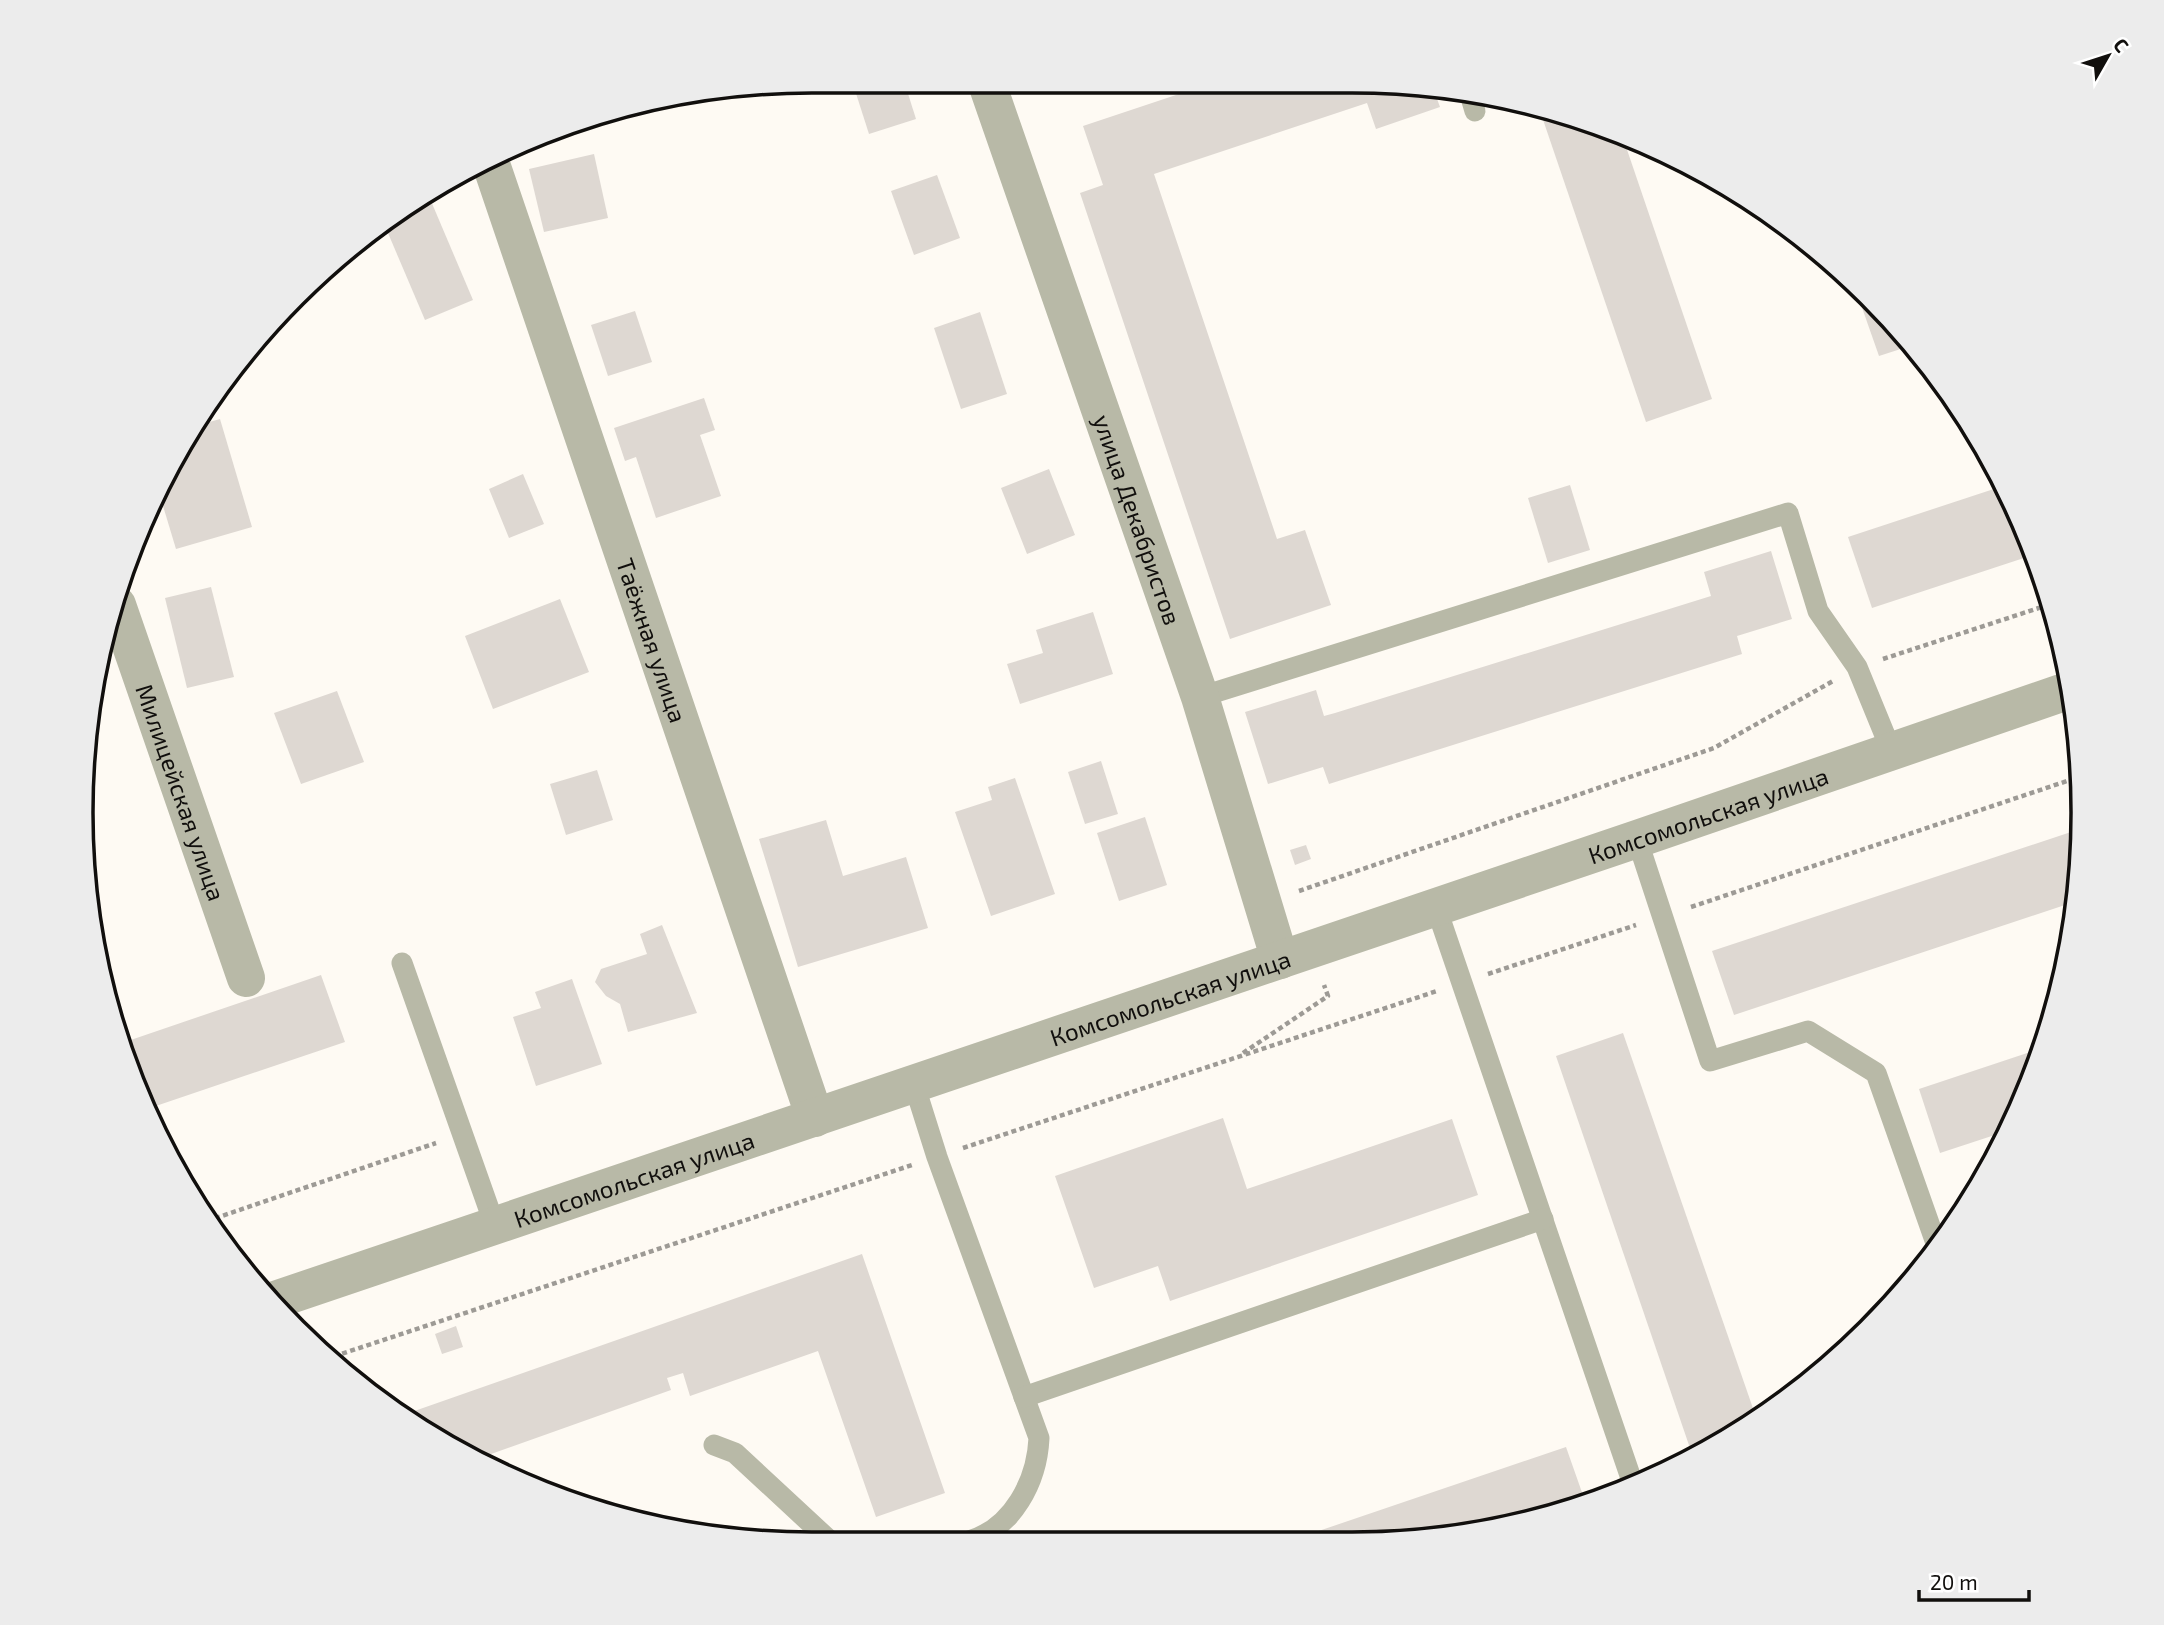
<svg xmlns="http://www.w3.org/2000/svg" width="2164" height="1625" viewBox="0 0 2164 1625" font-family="'Exo 2',sans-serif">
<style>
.building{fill:#ded8d2}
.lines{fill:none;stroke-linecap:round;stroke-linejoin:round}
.path{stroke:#9d9a95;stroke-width:4.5;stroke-dasharray:5 3.5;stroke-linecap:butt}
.service{stroke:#b8b9a7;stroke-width:21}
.minor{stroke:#b8b9a7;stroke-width:38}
.tertiary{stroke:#b8b9a7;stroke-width:38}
.labels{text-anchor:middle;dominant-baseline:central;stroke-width:5;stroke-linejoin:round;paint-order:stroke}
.street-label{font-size:24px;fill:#110f0d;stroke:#fff}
.rim{fill:none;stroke:#110f0d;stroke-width:3.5}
</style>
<rect width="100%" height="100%" fill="#fefaf3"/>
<g class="building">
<path d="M 852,81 L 904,81 L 916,119 L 869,134 Z"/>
<path d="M 1215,82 L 1399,82 L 1433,88 L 1440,107 L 1376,129 L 1367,103 L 1154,174 L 1277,539 L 1305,530 L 1331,605 L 1230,639 L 1080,193 L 1103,185 L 1083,126 Z"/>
<path d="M 1538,105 L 1621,132 L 1712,399 L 1646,422 Z"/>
<path d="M 594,154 L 608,218 L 544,232 L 529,169 Z"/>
<path d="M 937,175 L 960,238 L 914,255 L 891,191 Z"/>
<path d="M 428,194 L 473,300 L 425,320 L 385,226 Z"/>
<path d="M 1853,282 L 1869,295 L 1913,345 L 1879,356 Z"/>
<path d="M 635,311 L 652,362 L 608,376 L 591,325 Z"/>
<path d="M 980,312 L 1007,394 L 961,409 L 934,328 Z"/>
<path d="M 704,398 L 715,430 L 700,435 L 721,496 L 656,518 L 636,457 L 625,461 L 614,428 Z"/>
<path d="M 220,419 L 252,527 L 176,549 L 157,486 L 192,427 Z"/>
<path d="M 1049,469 L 1075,535 L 1027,554 L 1001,488 Z"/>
<path d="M 523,474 L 544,524 L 509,538 L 489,489 Z"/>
<path d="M 1570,485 L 1590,550 L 1548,563 L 1528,498 Z"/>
<path d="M 2006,485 L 2033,555 L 1872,608 L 1848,537 Z"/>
<path d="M 1771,551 L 1792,619 L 1737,636 L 1742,654 L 1329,784 L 1323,767 L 1268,784 L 1245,712 L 1316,690 L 1324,716 L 1335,713 L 1711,596 L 1704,572 Z"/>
<path d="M 211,587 L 234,677 L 187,688 L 165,598 Z"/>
<path d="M 560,599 L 589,672 L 493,709 L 465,636 Z"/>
<path d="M 1093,612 L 1113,674 L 1020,704 L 1007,664 L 1043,653 L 1036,630 Z"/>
<path d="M 337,691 L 364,762 L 301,784 L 274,713 Z"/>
<path d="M 1101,761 L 1118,814 L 1085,824 L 1068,772 Z"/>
<path d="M 597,770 L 613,820 L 566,835 L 550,784 Z"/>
<path d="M 1015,778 L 1055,894 L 991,916 L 955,812 L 992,800 L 988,787 Z"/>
<path d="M 1145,817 L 1167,885 L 1119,901 L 1097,833 Z"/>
<path d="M 826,820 L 843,876 L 906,857 L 928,928 L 798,967 L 759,839 Z"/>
<path d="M 2080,829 L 2077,901 L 1734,1015 L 1712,951 Z"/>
<path d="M 1306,845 L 1311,859 L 1295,865 L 1290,850 Z"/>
<path d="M 662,925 L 697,1013 L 628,1032 L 620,1004 L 606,996 L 595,982 L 601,969 L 647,954 L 640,934 Z"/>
<path d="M 321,975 L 345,1042 L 147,1109 L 119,1044 Z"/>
<path d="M 572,979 L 602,1064 L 536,1086 L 513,1017 L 541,1008 L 535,992 Z"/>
<path d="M 1623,1033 L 1756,1417 L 1692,1454 L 1556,1056 Z"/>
<path d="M 2045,1047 L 2007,1131 L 1940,1153 L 1919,1089 Z"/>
<path d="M 1223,1118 L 1247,1189 L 1452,1119 L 1478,1195 L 1170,1301 L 1158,1266 L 1094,1288 L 1055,1176 Z"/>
<path d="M 862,1254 L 945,1493 L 876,1517 L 818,1351 L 690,1396 L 683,1373 L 667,1378 L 671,1390 L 477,1459 L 447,1447 L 403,1415 Z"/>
<path d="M 456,1326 L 463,1347 L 442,1354 L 435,1334 Z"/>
<path d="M 1566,1447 L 1585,1501 L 1447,1538 L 1295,1539 Z"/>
</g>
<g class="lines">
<g class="path">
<path d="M 1883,659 L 2051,604"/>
<path d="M 1299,891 L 1714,748 L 1833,681"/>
<path d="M 1691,907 L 2082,776"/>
<path d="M 1488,974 L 1636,925"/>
<path d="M 1243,1053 L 1328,996 L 1324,985"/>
<path d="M 963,1148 L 1437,991"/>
<path d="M 207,1221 L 436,1143"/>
<path d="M 326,1359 L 912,1165"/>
</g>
<g class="service">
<path d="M 1470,94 L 1475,111"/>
<path d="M 1200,697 L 1788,513 L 1818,611 L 1857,667 L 1891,750"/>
<path d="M 1637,839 L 1710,1061 L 1808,1031 L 1876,1073 L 1937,1246"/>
<path d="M 1436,907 L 1634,1487"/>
<path d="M 402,963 L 495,1226"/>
<path d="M 914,1084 L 937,1157 L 1039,1438 C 1037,1481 1013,1528 969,1541"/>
<path d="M 1024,1397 L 1543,1219"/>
<path d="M 714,1445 L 735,1453 L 831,1542"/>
</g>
<g class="minor">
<path id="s1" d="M 986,81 L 1200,697 L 1280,960"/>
<path id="s2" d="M 490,161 L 815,1118"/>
<path id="s3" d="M 117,605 L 246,978"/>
</g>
<path class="tertiary" id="s4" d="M 272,1301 L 1637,839 L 2070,690"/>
</g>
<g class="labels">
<g class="street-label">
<text stroke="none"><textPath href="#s1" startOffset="464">улица Декабристов</textPath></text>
<text stroke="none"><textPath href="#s2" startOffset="506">Таёжная улица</textPath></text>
<text stroke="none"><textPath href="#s3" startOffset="198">Милицейская улица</textPath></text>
<text stroke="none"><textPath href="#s4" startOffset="1516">Комсомольская улица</textPath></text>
<text stroke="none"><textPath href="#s4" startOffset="948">Комсомольская улица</textPath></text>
<text stroke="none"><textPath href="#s4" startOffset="382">Комсомольская улица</textPath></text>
</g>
</g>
<path d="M0 0H2164V1625H0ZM812 93H1352A719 719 0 0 1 2071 812V813A719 719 0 0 1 1352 1532H812A719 719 0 0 1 93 813V812A719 719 0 0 1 812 93Z" fill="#ececec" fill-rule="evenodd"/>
<path class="rim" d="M812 93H1352A719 719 0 0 1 2071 812V813A719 719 0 0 1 1352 1532H812A719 719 0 0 1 93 813V812A719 719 0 0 1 812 93Z"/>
<g transform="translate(2108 56) rotate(51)" stroke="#ffffff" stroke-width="5" paint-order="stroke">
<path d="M0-5L12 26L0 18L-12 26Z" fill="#110f0d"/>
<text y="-10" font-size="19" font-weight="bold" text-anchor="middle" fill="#110f0d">С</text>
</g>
<path d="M1919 1590v10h110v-10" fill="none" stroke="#110f0d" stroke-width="3.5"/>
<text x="1930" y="1590" font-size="21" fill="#110f0d" stroke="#ffffff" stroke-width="5" paint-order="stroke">20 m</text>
</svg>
